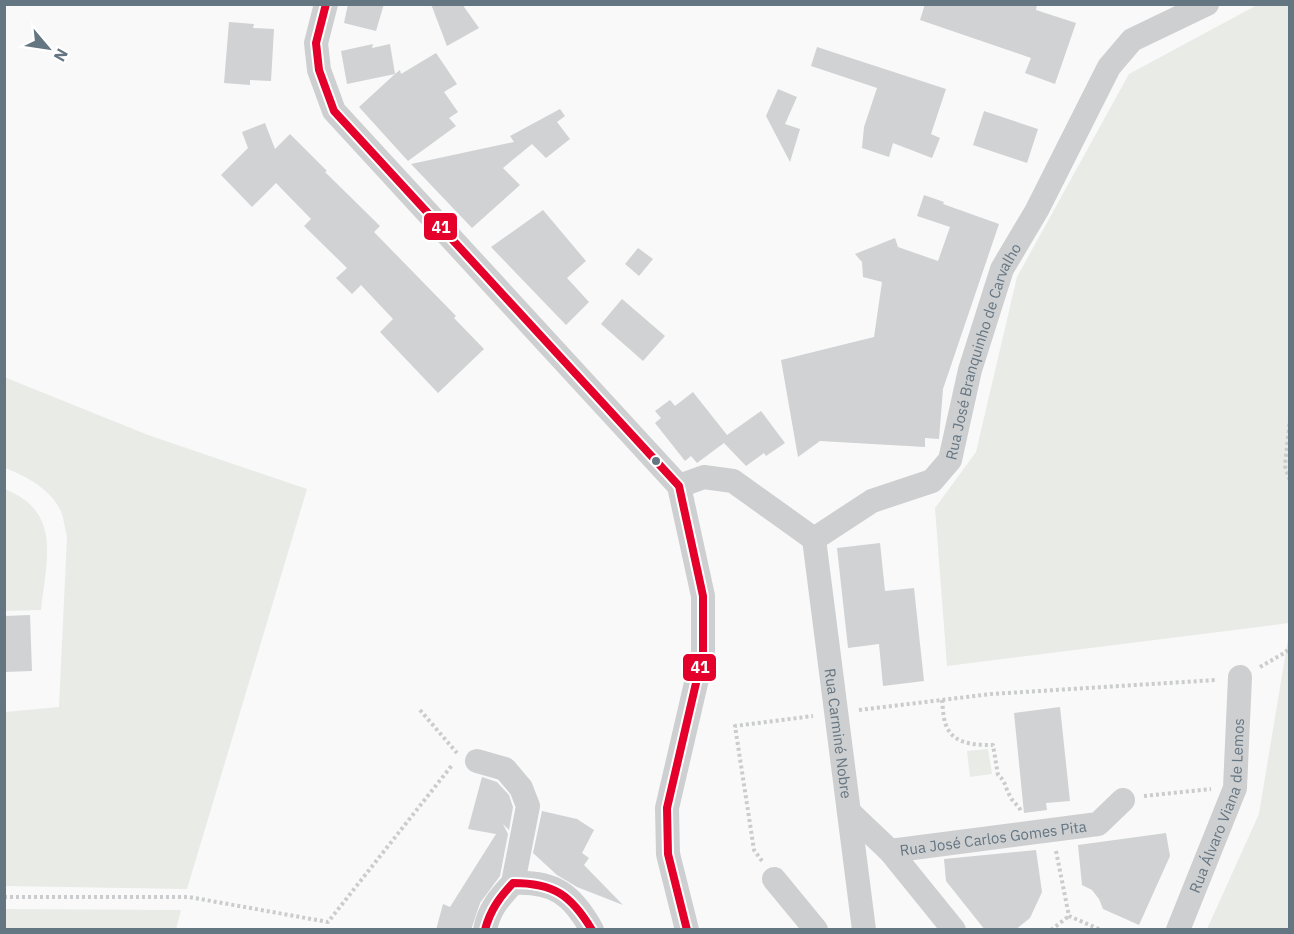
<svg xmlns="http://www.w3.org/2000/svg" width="1294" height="934" viewBox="0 0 1294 934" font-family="'IBM Plex Sans',sans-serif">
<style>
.green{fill:#e8ebe6}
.building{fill:#d0d2d3}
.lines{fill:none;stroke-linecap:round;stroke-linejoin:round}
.path{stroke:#cbcccd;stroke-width:4;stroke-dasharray:3 3;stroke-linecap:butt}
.street{stroke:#cecfd0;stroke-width:24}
.bus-1-casing{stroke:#fff;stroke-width:12}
.bus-1{stroke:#e4002b;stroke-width:8}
.bus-dot{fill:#657683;stroke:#fff;stroke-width:2}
.labels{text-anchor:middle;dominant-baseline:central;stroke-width:6;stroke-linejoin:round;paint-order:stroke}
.street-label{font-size:15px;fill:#657683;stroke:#fff}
.line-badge{stroke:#fff;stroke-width:2}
.badge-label{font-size:16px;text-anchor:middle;font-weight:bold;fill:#fff}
</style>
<rect width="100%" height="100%" fill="#f9f9f9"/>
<g class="green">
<path d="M 1259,4 L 1289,5 L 1289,623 L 947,666 L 935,508 L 976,452 L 1017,277 L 1129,74 Z"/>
<path d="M 4,377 L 148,435 L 307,489 L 187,889 L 5,886 L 5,712 L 59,707 L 67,537 C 65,529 64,521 62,514 C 53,490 26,476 5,468 Z"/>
<path d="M 4,489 C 63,511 46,561 41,610 L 5,611 Z"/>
<path d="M 1289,633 L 1289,929 L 1207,929 L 1259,814 Z"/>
<path d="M 988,749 L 992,774 L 970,777 L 967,751 Z"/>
<path d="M 5,909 L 180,910 L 181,910 L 176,929 L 5,930 Z"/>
</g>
<g class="building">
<path d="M 348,4 L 384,4 L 376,31 L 344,23 Z"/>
<path d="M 431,4 L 462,4 L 479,28 L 447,46 Z"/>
<path d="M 925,4 L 1037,4 L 1036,10 L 1076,23 L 1055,84 L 1025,73 L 1031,58 L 920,20 Z"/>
<path d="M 229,22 L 254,24 L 253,28 L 274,29 L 271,81 L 250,80 L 250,85 L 224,83 Z"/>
<path d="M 373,44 L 372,48 L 390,44 L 395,74 L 400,70 L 401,74 L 436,53 L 457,84 L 444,92 L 458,112 L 449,118 L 456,126 L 408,161 L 359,107 L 395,74 L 347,84 L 341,51 Z"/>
<path d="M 817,47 L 946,89 L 931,134 L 940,138 L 932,158 L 893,143 L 889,157 L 862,148 L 864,127 L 877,88 L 811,66 Z"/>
<path d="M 778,89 L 797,97 L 785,124 L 800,129 L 790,162 L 766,116 Z"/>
<path d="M 560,109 L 565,116 L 557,122 L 570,139 L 546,158 L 532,144 L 503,168 L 520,185 L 472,228 L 411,164 L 514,142 L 510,136 Z"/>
<path d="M 984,111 L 1038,129 L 1027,163 L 973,145 Z"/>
<path d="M 265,123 L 275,149 L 290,134 L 327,171 L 325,172 L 380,226 L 374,232 L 456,316 L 454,318 L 484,349 L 438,393 L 380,332 L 393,319 L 361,285 L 352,294 L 336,278 L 347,268 L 304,226 L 311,219 L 276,183 L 252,207 L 221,175 L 248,148 L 242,132 Z"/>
<path d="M 924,195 L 944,202 L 943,204 L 999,224 L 943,389 L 939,439 L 925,438 L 925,447 L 820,441 L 798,457 L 781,360 L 874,337 L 882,282 L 863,277 L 862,262 L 855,254 L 895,238 L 898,247 L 938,261 L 950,227 L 917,216 Z"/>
<path d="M 543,210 L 586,261 L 567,278 L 589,302 L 566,325 L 491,247 Z"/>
<path d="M 638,248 L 653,259 L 639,276 L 625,264 Z"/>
<path d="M 622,299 L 665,336 L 643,361 L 601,324 Z"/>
<path d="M 693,392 L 727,435 L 761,411 L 785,443 L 766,456 L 764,453 L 746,466 L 724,443 L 697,463 L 691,456 L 685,461 L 655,423 L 661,418 L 655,411 L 670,400 L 675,406 Z"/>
<path d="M 880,543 L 885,591 L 914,588 L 924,681 L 883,686 L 879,644 L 848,648 L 837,548 Z"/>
<path d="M 30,615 L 32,671 L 4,672 L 4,616 Z"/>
<path d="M 1060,707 L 1070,801 L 1046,803 L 1047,810 L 1024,813 L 1014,713 Z"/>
<path d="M 482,777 L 497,782 L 509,795 L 513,807 L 509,830 L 503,824 L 508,834 L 500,876 L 480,903 L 471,930 L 436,930 L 443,904 L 450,907 L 496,834 L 468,829 Z"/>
<path d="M 542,811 L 577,819 L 594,830 L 582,853 L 589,858 L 584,865 L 623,905 L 577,887 L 557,875 L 533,853 Z"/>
<path d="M 1166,833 L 1170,856 L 1139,925 L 1103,909 L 1099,899 L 1092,890 L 1082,885 L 1078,845 Z"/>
<path d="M 1036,850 L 1042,892 L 1030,918 L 1015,930 L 985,930 L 946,881 L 944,859 Z"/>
</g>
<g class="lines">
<g class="path">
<path d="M 1290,418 L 1285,466 L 1290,481"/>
<path d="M 1260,667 L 1286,652 L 1290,646"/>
<path d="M 942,700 C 943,708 943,718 946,725 C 953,745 976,745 993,745 L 998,775 C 1006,781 1005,788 1010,796 C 1013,803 1019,805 1021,812"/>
<path d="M 420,710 L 457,753"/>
<path d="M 859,710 L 991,694 L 1216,680"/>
<path d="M 1144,796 L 1211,789"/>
<path d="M 1056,851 L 1069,916 L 1101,930"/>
<path d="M 762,861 L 754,850 L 735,726 L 813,716"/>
<path d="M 4,897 L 189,897 L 328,922 L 453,764"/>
<path d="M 1051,930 L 1069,916"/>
</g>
<g class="street">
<path d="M 326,4 L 316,43 L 319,70 L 334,111 L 679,486 L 703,596 L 703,653 L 667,808 L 668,854 L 687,930"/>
<path d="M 679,486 L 704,477 L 733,481 L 814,539"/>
<path id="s1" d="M 814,539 L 872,501 L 932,481 L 950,460 L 970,370 L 1002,269 L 1037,210 L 1109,67 L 1132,40 L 1207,4"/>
<path id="s2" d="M 814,539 L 864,930"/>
<path d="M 477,761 L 505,769 L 521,788 L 528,806 L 513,883"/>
<path d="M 849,812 L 890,851 L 954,930"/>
<path id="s3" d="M 890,851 L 1098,824 L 1123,800"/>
<path d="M 774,879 L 816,930"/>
<path d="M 485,930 C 489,909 499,898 513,883 C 554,881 572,894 592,930"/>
<path id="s4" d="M 1178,930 L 1235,788 L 1240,677"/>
</g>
<g class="bus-1-casing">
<g id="bus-1">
<path d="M 326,4 L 316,43 L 319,70 L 334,111 L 679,486 L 703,596 L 703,653 L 667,808 L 668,854 L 687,930"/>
<path d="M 485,930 C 490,910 500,897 513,883 C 554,883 571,895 592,930"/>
</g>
</g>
<use href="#bus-1" class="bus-1"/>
</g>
<circle class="bus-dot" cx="656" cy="461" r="5"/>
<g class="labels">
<g class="street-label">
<text stroke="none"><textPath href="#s1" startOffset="274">Rua José Branquinho de Carvalho</textPath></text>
<text stroke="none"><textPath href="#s2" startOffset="196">Rua Carminé Nobre</textPath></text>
<text stroke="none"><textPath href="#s4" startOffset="132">Rua Álvaro Viana de Lemos</textPath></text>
<text stroke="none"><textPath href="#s3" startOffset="104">Rua José Carlos Gomes Pita</textPath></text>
</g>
</g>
<g class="line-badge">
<rect x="423" y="212" width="35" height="29" rx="6" fill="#e4002b"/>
<rect x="682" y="653" width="35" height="29" rx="6" fill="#e4002b"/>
</g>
<g class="badge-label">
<text x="441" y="233">41</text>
<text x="700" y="673">41</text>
</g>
<rect width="1294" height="934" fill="none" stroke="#657683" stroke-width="12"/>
<g transform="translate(48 48) rotate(119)" stroke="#ffffff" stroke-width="4.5" paint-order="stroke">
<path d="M0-4.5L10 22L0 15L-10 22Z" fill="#657683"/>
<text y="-9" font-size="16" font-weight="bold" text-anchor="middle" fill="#657683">N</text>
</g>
</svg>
